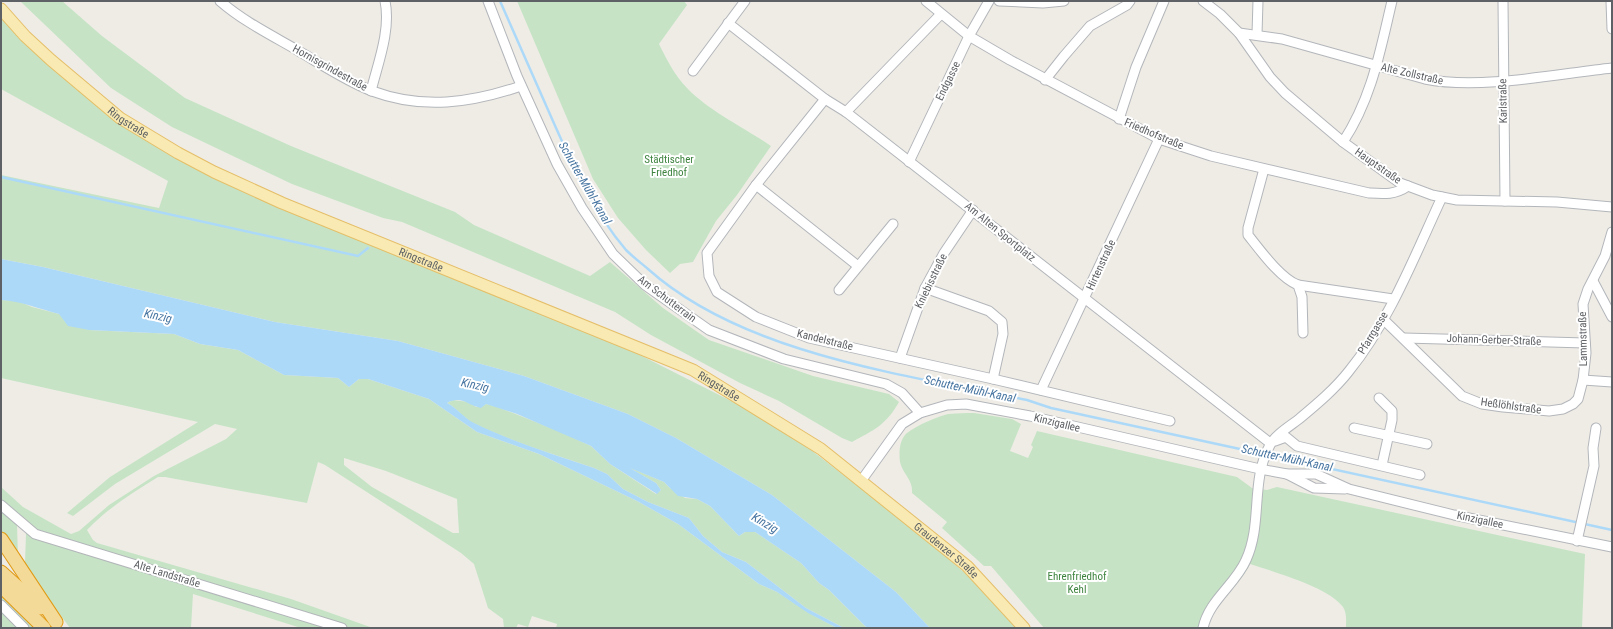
<svg xmlns="http://www.w3.org/2000/svg" width="1613" height="629" viewBox="0 0 1613 629" font-family="'Roboto Condensed',sans-serif">
<style>
.green{fill:#c6e4c5;fill-rule:evenodd}
.water{fill:#add9f8}
.lines{fill:none;stroke-linecap:round;stroke-linejoin:round}
.stream{stroke:#add9f8;stroke-width:2.5}
.minor-casing{stroke:#b3b6ba;stroke-width:11}
.major-casing{stroke:#e5be68;stroke-width:13}
.highway-casing{stroke:#e19a14;stroke-width:15}
.minor{stroke:#fff;stroke-width:9}
.major{stroke:#f8eab2;stroke-width:11}
.highway{stroke:#f4da98;stroke-width:13}
.labels{text-anchor:middle;dominant-baseline:central;stroke-width:4;stroke-linejoin:round;paint-order:stroke}
.street-label{font-size:11px;fill:#5e6165;stroke:#fff}
.park-label{font-size:11px;fill:#3e843f;stroke:#fff}
.water-label{font-size:12px;font-style:italic;fill:#4775a1;stroke:#fff}
</style>
<rect width="100%" height="100%" fill="#efece6"/>
<g class="green">
<path d="M 20,1 L 62,1 L 102,36 L 185,98 L 291,146 L 455,212 L 474,225 L 590,276 L 610,262 L 663,308 L 709,340 L 813,376 L 889,394 L 899,402 C 886,425 874,430 852,442 L 842,438 L 779,401 L 740,383 L 651,335 L 615,312 L 402,222 L 383,218 L 292,184 L 172,127 L 111,88 Z"/>
<path d="M 517,1 L 684,1 L 687,5 L 659,44 C 667,60 675,76 687,88 C 709,111 745,128 771,146 L 737,195 L 716,221 L 693,262 L 680,264 L 670,273 L 646,250 L 618,218 L 593,179 Z"/>
<path d="M 1,17 L 168,152 L 632,351 L 747,409 L 811,450 L 920,534 L 966,574 L 1016,628 L 930,628 L 896,592 L 772,495 L 676,438 L 628,414 L 524,376 L 398,341 L 275,322 L 43,267 L 1,259 L 1,175 L 159,208 L 168,181 L 1,89 Z"/>
<path d="M 1,300 L 18,301 L 32,307 L 59,314 L 89,330 L 174,334 L 200,344 L 238,350 L 284,375 L 338,378 L 349,387 L 359,379 L 368,379 L 429,399 L 477,432 L 539,454 L 637,501 L 678,524 L 759,584 L 777,592 L 811,614 L 837,628 L 556,628 L 557,624 L 532,616 L 528,627 L 518,624 L 516,628 L 504,628 L 503,619 L 488,608 L 474,564 L 461,553 L 325,465 L 318,462 L 307,503 L 165,477 L 158,477 C 132,493 108,508 87,530 L 93,540 L 97,543 L 291,599 L 373,628 L 301,628 L 193,594 L 191,628 L 70,628 L 40,588 L 25,563 L 26,533 L 22,518 L 1,499 L 1,487 L 23,507 L 71,534 L 79,531 L 109,505 L 154,476 L 226,439 L 237,429 L 215,424 L 115,484 L 73,516 L 67,513 L 110,477 L 198,422 L 1,378 ZM 344,458 L 386,471 L 457,499 L 459,533 L 453,533 L 372,487 L 344,465 Z"/>
<path d="M 453,400 L 469,402 L 476,407 L 481,407 L 486,404 L 495,406 L 561,432 L 591,446 L 610,464 L 656,494 L 661,490 L 656,483 L 626,466 L 664,482 L 670,488 L 685,498 L 697,499 L 710,506 L 739,536 L 745,532 L 755,532 L 801,563 L 819,583 L 829,590 L 867,628 L 844,628 L 806,608 L 746,562 L 722,552 L 703,536 L 689,518 L 648,502 L 623,489 L 607,474 L 594,468 C 553,454 512,442 473,423 C 463,418 457,408 447,403 Z"/>
<path d="M 974,413 L 1012,419 L 1021,424 L 1010,451 L 1028,458 L 1033,447 L 1031,445 L 1037,431 L 1237,477 L 1252,488 L 1267,490 L 1277,487 L 1585,554 L 1582,628 L 1346,628 C 1346,621 1347,613 1343,607 C 1329,587 1274,572 1250,564 C 1239,588 1212,602 1208,628 L 1044,628 L 991,566 L 984,566 L 942,528 L 947,522 L 912,493 C 913,479 903,475 900,462 C 899,454 899,442 905,435 C 911,428 940,415 949,414 C 957,413 966,413 974,413 Z"/>
<path d="M 1,511 L 12,518 L 17,524 L 18,557 L 1,532 Z"/>
<path d="M 1,592 L 38,628 L 1,628 Z"/>
</g>
<path class="water" d="M 1,259 L 43,267 L 275,322 L 398,341 L 524,376 L 628,414 L 676,438 L 772,495 L 896,592 L 930,628 L 867,628 L 829,590 L 819,583 L 801,563 L 755,532 L 745,532 L 739,536 L 710,506 L 697,499 L 678,496 L 664,482 L 630,468 L 656,483 L 661,490 L 657,494 L 610,464 L 591,446 L 517,414 L 486,404 L 481,408 C 468,406 462,395 447,403 C 457,408 464,418 474,423 C 513,442 553,454 594,468 L 607,474 L 623,489 L 648,502 L 689,518 L 703,536 L 722,552 L 746,562 L 806,608 L 844,628 L 837,628 L 808,613 L 777,592 L 759,584 L 678,524 L 637,501 L 539,454 L 477,432 L 429,399 L 368,379 L 359,379 L 349,387 L 338,378 L 284,375 L 238,350 L 200,344 L 174,334 L 89,330 L 68,326 L 59,314 C 39,309 21,301 1,300 Z"/>
<g class="lines">
<g class="stream">
<path d="M 500,1 C 515,35 530,69 545,103 C 567,153 590,208 626,250 C 633,257 641,263 648,269 C 743,354 905,375 1027,400 L 1051,408 L 1263,454"/>
<path d="M 1,177 L 358,256 L 368,248"/>
<path d="M 1268,455 L 1612,530"/>
</g>
<g class="minor-casing">
<g id="minor">
<path d="M 220,1 C 243,21 271,35 297,50 C 321,64 346,81 372,91 C 423,110 471,103 521,86"/>
<path d="M 488,1 L 517,76 L 557,164 L 582,208 L 613,254 L 645,285 L 709,330 L 784,359 L 886,384 L 902,393 L 920,413"/>
<path d="M 926,1 L 969,36 L 1010,60 L 1159,139 L 1211,156 L 1369,193 C 1384,194 1395,195 1408,186"/>
<path d="M 999,1 L 1043,3 L 1064,1"/>
<path d="M 1203,1 L 1220,14 L 1239,33 L 1270,77 L 1285,93 L 1343,142 L 1400,183 L 1432,195 L 1457,200 L 1557,202 L 1612,207"/>
<path d="M 1503,1 L 1505,201"/>
<path d="M 1611,1 L 1612,29"/>
<path d="M 728,23 L 825,99 L 846,112 L 1270,443"/>
<path d="M 1239,33 L 1282,39 L 1425,79 C 1480,90 1556,74 1612,68"/>
<path d="M 1257,34 L 1258,1"/>
<path d="M 693,71 L 745,1"/>
<path d="M 1045,80 L 1064,56 L 1090,26 L 1127,5 L 1130,1"/>
<path d="M 371,91 C 378,63 391,30 385,1"/>
<path d="M 825,99 L 756,185 L 707,253 L 709,276 L 717,292 L 756,317 L 809,338 L 993,379 L 1170,421"/>
<path d="M 846,112 L 941,14"/>
<path d="M 1119,119 L 1136,67 L 1164,1"/>
<path d="M 1343,142 C 1372,98 1380,51 1392,1"/>
<path d="M 909,162 L 969,36 L 989,1"/>
<path d="M 1264,169 L 1248,228 L 1248,235 C 1260,250 1280,278 1298,285 L 1302,297 L 1303,333"/>
<path d="M 756,185 L 858,266"/>
<path d="M 1593,281 L 1612,317"/>
<path d="M 1298,285 L 1393,299"/>
<path d="M 925,288 L 989,311 L 1002,322 L 1003,334 L 993,379"/>
<path d="M 839,290 L 893,224"/>
<path d="M 1383,319 L 1462,396 L 1482,404 L 1503,407 L 1549,411 L 1563,409 L 1573,404 L 1578,399 L 1583,380 L 1586,353 L 1583,304 L 1588,289 L 1605,256 L 1612,232"/>
<path d="M 1404,338 L 1585,343"/>
<path d="M 900,358 L 925,288 L 944,253 L 973,210"/>
<path d="M 1583,380 L 1612,382"/>
<path d="M 1041,390 L 1159,139"/>
<path d="M 1379,398 L 1392,411 L 1392,420 L 1382,465"/>
<path d="M 1354,428 L 1427,444"/>
<path d="M 1275,441 L 1286,437 L 1297,446 L 1420,475"/>
<path d="M 1287,474 L 1314,488 L 1345,489"/>
<path d="M 861,481 L 902,424 L 920,413 L 947,405 L 966,404 L 1030,416 L 1260,469 L 1287,474 L 1316,474 L 1349,489 L 1454,515 L 1612,547"/>
<path d="M 1,505 L 35,534 L 342,628"/>
<path d="M 1577,541 L 1594,466 L 1593,448 L 1596,428"/>
<path d="M 1,605 L 24,628"/>
<path d="M 1203,628 C 1209,600 1235,585 1246,560 C 1263,523 1250,481 1270,445 C 1275,435 1290,426 1299,419 C 1317,404 1335,389 1349,371 C 1389,322 1415,255 1442,197"/>
</g>
</g>
<g class="major-casing">
<g id="major">
<path id="s1" d="M 1,9 L 25,36 L 51,60 L 120,118 L 178,153 L 214,172 L 282,203 L 693,370 L 821,449 L 967,566 L 1024,628"/>
</g>
</g>
<g class="highway-casing">
<g id="highway">
<path d="M 1,539 L 56,622"/>
<path d="M 1,572 L 41,608"/>
<path d="M 1,586 L 44,628"/>
</g>
</g>
<use href="#minor" class="minor"/>
<use href="#major" class="major"/>
<use href="#highway" class="highway"/>
</g>
<g class="labels">
<g class="street-label">
<text transform="translate(330 68) rotate(29)">Hornisgrindestraße</text>
<text transform="translate(1412 74) rotate(13)">Alte Zollstraße</text>
<text transform="translate(948 81) rotate(-64)">Endgasse</text>
<text transform="translate(1503 101) rotate(-91)">Karlstraße</text>
<text stroke="none"><textPath href="#s1" startOffset="171">Ringstraße</textPath></text>
<text transform="translate(1154 134) rotate(23)">Friedhofstraße</text>
<text transform="translate(1378 166) rotate(35)">Hauptstraße</text>
<text transform="translate(1000 232) rotate(39)">Am Alten Sportplatz</text>
<text stroke="none"><textPath href="#s1" startOffset="495">Ringstraße</textPath></text>
<text transform="translate(1101 265) rotate(-65)">Hirtenstraße</text>
<text transform="translate(931 281) rotate(-64)">Kniebisstraße</text>
<text transform="translate(667 299) rotate(37)">Am Schutterrain</text>
<text transform="translate(1373 333) rotate(-59)">Pfarrgasse</text>
<text transform="translate(1583 339) rotate(-91)">Lammstraße</text>
<text transform="translate(825 340) rotate(14)">Kandelstraße</text>
<text transform="translate(1494 340) rotate(2)">Johann-Gerber-Straße</text>
<text stroke="none"><textPath href="#s1" startOffset="819">Ringstraße</textPath></text>
<text transform="translate(1511 406) rotate(8)">Heßlöhlstraße</text>
<text transform="translate(1057 423) rotate(14)">Kinzigallee</text>
<text transform="translate(1480 520) rotate(12)">Kinzigallee</text>
<text stroke="none"><textPath href="#s1" startOffset="1100">Graudenzer Straße</textPath></text>
<text transform="translate(167 574) rotate(17)">Alte Landstraße</text>
</g>
<g class="park-label">
<text x="669" y="159">Städtischer<tspan x="669" dy="13">Friedhof</tspan></text>
<text x="1077" y="576">Ehrenfriedhof<tspan x="1077" dy="13">Kehl</tspan></text>
</g>
<g class="water-label">
<text transform="translate(585 183) rotate(60)">Schutter-Mühl-Kanal</text>
<text transform="translate(158 316) rotate(12)">Kinzig</text>
<text transform="translate(475 385) rotate(12)">Kinzig</text>
<text transform="translate(970 389) rotate(12)">Schutter-Mühl-Kanal</text>
<text transform="translate(1287 458) rotate(12)">Schutter-Mühl-Kanal</text>
<text transform="translate(765 523) rotate(31)">Kinzig</text>
</g>
</g>
<rect width="1613" height="629" fill="none" stroke="#5e6165" stroke-width="4"/>
</svg>
